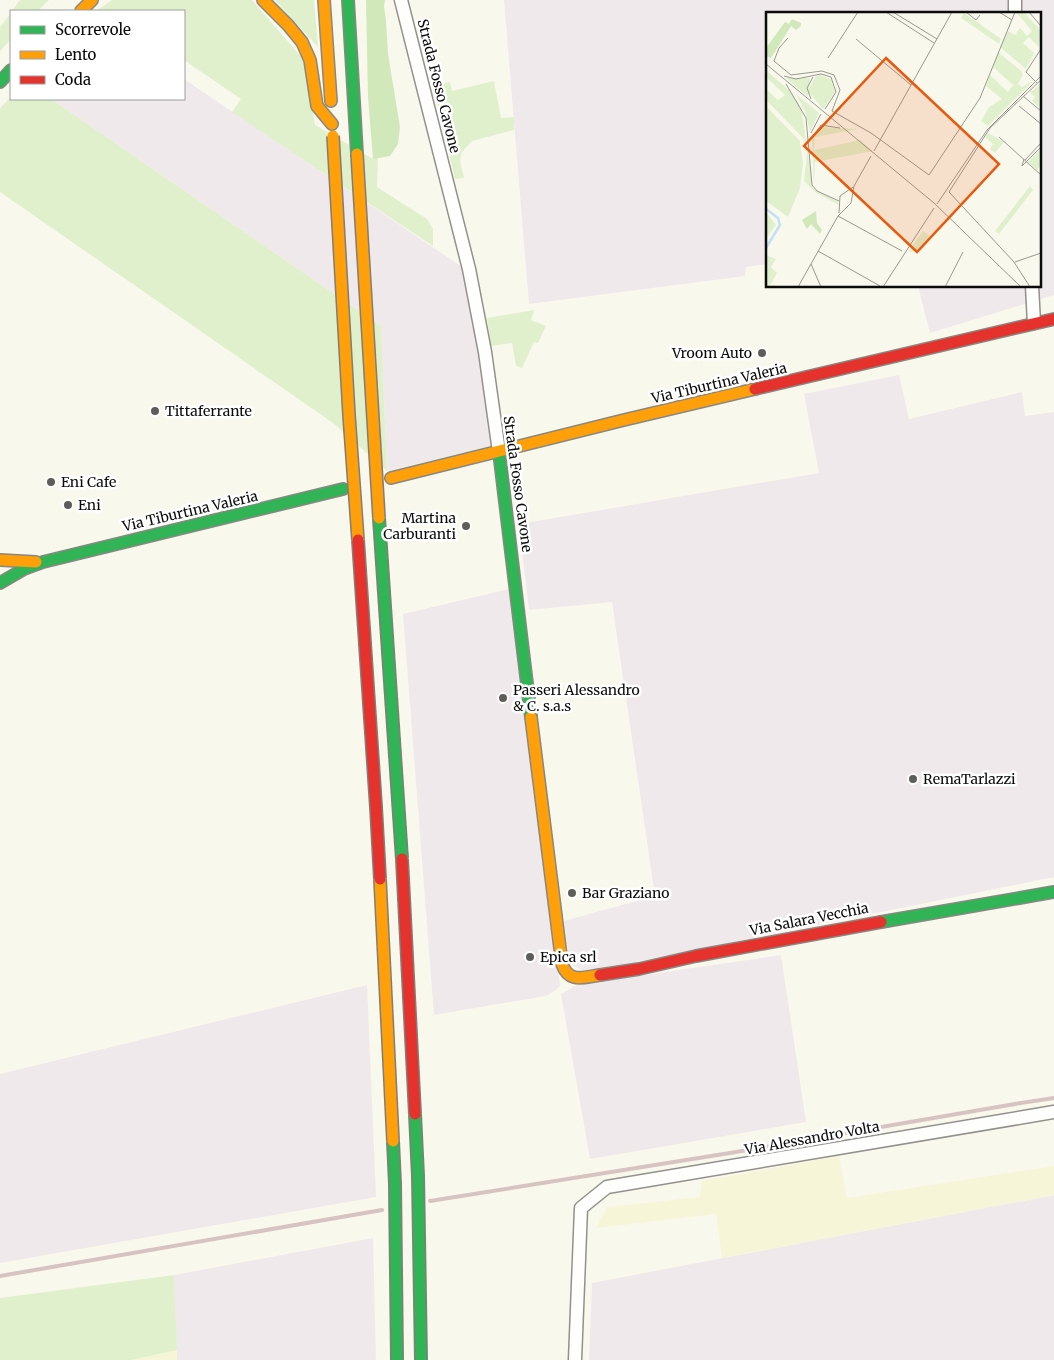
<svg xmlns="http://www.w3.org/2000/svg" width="1054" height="1360" viewBox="0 0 1054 1360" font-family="Merriweather,serif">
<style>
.industrial{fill:#f0e9eb}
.farmland{fill:#f7f5d8}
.green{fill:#e0f0cc}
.forest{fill:#d0e8ba}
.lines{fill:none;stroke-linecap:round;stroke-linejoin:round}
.street-casing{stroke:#92918c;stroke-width:15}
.fast-casing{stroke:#888883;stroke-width:14}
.slow-casing{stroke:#888883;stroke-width:14}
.jam-casing{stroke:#888883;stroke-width:14}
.street{stroke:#fefefc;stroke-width:12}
.fast{stroke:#30b455;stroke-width:11}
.slow{stroke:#ff9f0a;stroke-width:11}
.jam{stroke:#e5322d;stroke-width:11}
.rail{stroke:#d6c3c2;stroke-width:4}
.fast-bridge-casing{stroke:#7f7e7a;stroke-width:14;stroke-linecap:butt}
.slow-bridge-casing{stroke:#7f7e7a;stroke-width:14;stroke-linecap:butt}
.jam-bridge-casing{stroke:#7f7e7a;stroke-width:14;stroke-linecap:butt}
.fast-bridge{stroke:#30b455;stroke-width:11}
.slow-bridge{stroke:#ff9f0a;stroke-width:11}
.jam-bridge{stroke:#e5322d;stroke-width:11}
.poi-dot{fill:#5e5d59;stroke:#fff;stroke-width:2}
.labels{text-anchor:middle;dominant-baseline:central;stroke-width:5;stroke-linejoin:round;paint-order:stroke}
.street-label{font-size:14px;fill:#0a0a0a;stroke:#fff}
.poi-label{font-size:14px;fill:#0a0a0a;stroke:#fff;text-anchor:start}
.inset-river{fill:none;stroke:#c2e1f4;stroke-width:2.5}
.inset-road{fill:none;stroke:#999992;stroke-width:1}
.view{fill:#e8590c;fill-opacity:0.15;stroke:#e8590c;stroke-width:2.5}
.inset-edge{fill:none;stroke:#0a0a0a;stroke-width:2.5}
</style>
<rect width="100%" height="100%" fill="#f9f8ed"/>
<g class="industrial">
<path d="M 504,0 L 1054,0 L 1054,295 L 930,333 L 918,286 L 1040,286 L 1040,14 L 768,14 L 768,264 L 746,267 L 745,276 L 529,304 Z"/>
<path d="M 184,79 L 465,269 L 485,371 L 491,446 L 387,471 L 381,326 L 51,99 L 184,99 Z"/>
<path d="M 899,375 L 909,419 L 1022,392 L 1025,416 L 1054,412 L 1054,877 L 586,972 L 570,964 L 564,921 L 655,896 L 612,602 L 529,610 L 519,524 L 819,473 L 804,394 Z"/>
<path d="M 509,589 L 560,986 L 556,990 L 546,996 L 434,1015 L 403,614 Z"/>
<path d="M 781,955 L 806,1122 L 590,1159 L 561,994 L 577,985 Z"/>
<path d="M 367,985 L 376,1197 L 0,1263 L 0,1074 Z"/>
<path d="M 1054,1195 L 1054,1360 L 589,1360 L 592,1283 Z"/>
<path d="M 373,1238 L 376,1360 L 177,1360 L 174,1275 Z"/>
</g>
<g class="farmland">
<path d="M 839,1156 L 847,1198 L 1054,1166 L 1054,1195 L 722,1258 L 716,1214 L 596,1228 L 607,1207 L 700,1197 L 702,1181 Z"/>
<path d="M 177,1350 L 177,1360 L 131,1360 Z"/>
</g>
<g class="green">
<path d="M 20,0 L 49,0 L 38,11 L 12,11 Z"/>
<path d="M 112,0 L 252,0 L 304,60 L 315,125 L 373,159 L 378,158 L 377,187 L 427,219 L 433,229 L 433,246 L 232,112 L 241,99 L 184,60 L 184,11 L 96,11 Z"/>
<path d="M 275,0 L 314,0 L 318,47 Z"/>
<path d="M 11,13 L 11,39 L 0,51 L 0,27 Z"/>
<path d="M 494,81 L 501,118 L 514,117 L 514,130 L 472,141 L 462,152 L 460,160 L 464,178 L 455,179 L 433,86 L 450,82 L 452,91 Z"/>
<path d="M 11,97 L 11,99 L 51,99 L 381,326 L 387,471 L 333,423 L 0,192 L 0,108 Z"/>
<path d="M 534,310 L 531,320 L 546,326 L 538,343 L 534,342 L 522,368 L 516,366 L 512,343 L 491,346 L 487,318 Z"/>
<path d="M 174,1275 L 177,1350 L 131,1360 L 0,1360 L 0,1298 Z"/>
</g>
<path class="forest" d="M 366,0 L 385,0 L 384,6 L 386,21 L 388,54 L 400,127 L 398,144 L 390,156 L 373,159 L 368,97 Z"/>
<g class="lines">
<g class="street-casing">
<g id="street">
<path d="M 401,0 L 469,269 L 485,352 L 499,452"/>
<path d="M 1015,0 L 1015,14"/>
<path d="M 1032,286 L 1034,323"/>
<path d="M 575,1360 L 581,1208 L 607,1187 L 1054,1112"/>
</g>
</g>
<g class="fast-casing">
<g id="fast">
<path d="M 348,0 L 357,154"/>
<path d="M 0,82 L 11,70"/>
<path d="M 499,452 L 531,717"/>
<path d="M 0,583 L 24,569 L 43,562 L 343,489"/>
<path d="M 881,922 L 1054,892"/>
</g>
</g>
<g class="slow-casing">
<g id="slow">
<path d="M 263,0 L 288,25 L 302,42 L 310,60 L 317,106 L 332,124"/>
<path d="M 324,0 L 331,101"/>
<path d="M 81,11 L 92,0"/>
<path d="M 391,478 L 624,420 L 755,389"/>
<path d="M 0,560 L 36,562"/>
<path d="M 531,717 L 562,964 C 569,984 584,977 600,975"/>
</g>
</g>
<g class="jam-casing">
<g id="jam">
<path d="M 755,389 L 1054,319"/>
<path d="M 600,975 L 639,969 L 696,956 L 881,922"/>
</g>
</g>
<use href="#street" class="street"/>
<use href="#fast" class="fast"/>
<use href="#slow" class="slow"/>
<use href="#jam" class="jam"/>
<g class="rail">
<path d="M 430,1201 L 730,1153 L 1015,1104 L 1054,1098"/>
<path d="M 0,1276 L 382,1210"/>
</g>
<g class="fast-bridge-casing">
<g id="fast-bridge">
<path d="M 379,518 L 402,859"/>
<path d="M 415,1114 L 418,1176 L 421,1360"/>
<path d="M 393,1141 L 395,1184 L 397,1360"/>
</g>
</g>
<g class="slow-bridge-casing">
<g id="slow-bridge">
<path d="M 333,136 L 349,415 L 358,540"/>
<path d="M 357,154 L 379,518"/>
<path d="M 380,879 L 393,1141"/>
</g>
</g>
<g class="jam-bridge-casing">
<g id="jam-bridge">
<path d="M 358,540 L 376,807 L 380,879"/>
<path d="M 402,859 L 415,1114"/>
</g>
</g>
<use href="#fast-bridge" class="fast-bridge"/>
<use href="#slow-bridge" class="slow-bridge"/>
<use href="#jam-bridge" class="jam-bridge"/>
</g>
<g class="poi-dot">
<circle cx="762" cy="353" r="5"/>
<circle cx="155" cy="411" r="5"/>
<circle cx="51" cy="482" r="5"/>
<circle cx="68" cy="505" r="5"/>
<circle cx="466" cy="526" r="5"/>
<circle cx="503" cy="698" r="5"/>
<circle cx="913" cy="779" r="5"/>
<circle cx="572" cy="893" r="5"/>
<circle cx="530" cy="957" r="5"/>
</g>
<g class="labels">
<g class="street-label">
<text transform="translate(439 86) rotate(76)">Strada Fosso Cavone</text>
<text transform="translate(719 383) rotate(-13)">Via Tiburtina Valeria</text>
<text transform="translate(518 484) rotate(82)">Strada Fosso Cavone</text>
<text transform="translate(190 511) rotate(-13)">Via Tiburtina Valeria</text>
<text transform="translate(809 919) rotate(-11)">Via Salara Vecchia</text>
<text transform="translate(812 1138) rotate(-10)">Via Alessandro Volta</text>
</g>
<g class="poi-label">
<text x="752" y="353" text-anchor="end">Vroom Auto</text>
<text x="165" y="411">Tittaferrante</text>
<text x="61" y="482">Eni Cafe</text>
<text x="78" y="505">Eni</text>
<text x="456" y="518" text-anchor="end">Martina<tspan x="456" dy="16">Carburanti</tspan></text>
<text x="513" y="690">Passeri Alessandro<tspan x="513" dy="16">&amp; C. s.a.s</tspan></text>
<text x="923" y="779">RemaTarlazzi</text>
<text x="582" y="893">Bar Graziano</text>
<text x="540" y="957">Epica srl</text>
</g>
</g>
<g transform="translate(766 12)">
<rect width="275" height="275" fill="#f9f8ed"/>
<path d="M 250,0 L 258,0 L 275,19 L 273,35 L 263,25 L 257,31 L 268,41 L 260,57 L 234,35 L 242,19 L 249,23 L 254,16 L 261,24 L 266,19 ZM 198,1 L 235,27 L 233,32 L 195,6 ZM 232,40 L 255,59 L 257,63 L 252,72 L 256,75 L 267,69 L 222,114 L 215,109 L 223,95 L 236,87 L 220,74 L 224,63 L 242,80 L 247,73 L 227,55 ZM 0,58 L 26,81 L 35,95 L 47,176 L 71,189 L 73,193 L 49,180 L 38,169 L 41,142 L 38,127 L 0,88 L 0,77 L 12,88 L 19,83 L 0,65 ZM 54,63 L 65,67 L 69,80 L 57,97 L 42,79 L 49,65 ZM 20,66 L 44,66 L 42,85 ZM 275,71 L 275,97 L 266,89 L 269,85 L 264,81 ZM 30,82 L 53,101 L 44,120 L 39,99 ZM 0,94 L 34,129 L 37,152 L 34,176 L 22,205 L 0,189 ZM 53,115 L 92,117 L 49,125 L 48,138 L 94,128 L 107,139 L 49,150 L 48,173 L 46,129 ZM 222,121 L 238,130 L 229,141 L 224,137 L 227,132 L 219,125 ZM 274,138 L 275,153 L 271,158 L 262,150 ZM 264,174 L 267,178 L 233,222 L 229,219 ZM 0,200 L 10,213 L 0,227 ZM 157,219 L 164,224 L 155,239 L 142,240 ZM 0,243 L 10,247 L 5,255 L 11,261 L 3,275 L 0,275 Z" fill="#e0f0cc"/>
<path d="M 26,7 L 35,11 L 35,14 L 30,18 L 25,14 L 5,46 L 0,44 L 0,36 L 19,10 L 23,12 ZM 50,199 L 51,211 L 56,218 L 54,222 L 45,212 L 41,217 L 36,208 Z" fill="#d0e8ba"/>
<path class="inset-river" d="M 0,197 L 12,206 L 14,213 L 0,236"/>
<path class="inset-road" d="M 120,0 L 168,31M 127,0 L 171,27M 200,0 L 210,8 L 214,3M 233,0 L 246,8M 263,0 L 275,14M 22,26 L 13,36 L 8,49 L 25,63 L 56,59 L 68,63 L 74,78 L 66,99 L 105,121 L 163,163 L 214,86 L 249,0M 90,27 L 145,73M 62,46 L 92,0M 0,52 L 168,191 L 255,275M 18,64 L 30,67 L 55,62 L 65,65 L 70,80 L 59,97M 271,71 L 260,60 L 275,37M 20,72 L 40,106 L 46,173 L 51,179 L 73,189M 257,84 L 275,99M 45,87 L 41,76 L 47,65M 253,94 L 275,112M 45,121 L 55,102M 233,125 L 275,163M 45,127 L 55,113 L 74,116M 108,139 L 186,0M 258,147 L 256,154 L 275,135M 259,148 L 275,131M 171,192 L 221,118 L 275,64M 73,201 L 74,184 L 87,175M 72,204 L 136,239M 52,239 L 114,274M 249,250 L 275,241M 45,252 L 55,275M 32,275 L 72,204 L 85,191 L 88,174 L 105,144M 117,275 L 168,196M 179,275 L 197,240M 264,275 L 248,250 L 183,180 L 224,116 L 275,68"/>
<path class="view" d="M 120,46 L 233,152 L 151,240 L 38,134 Z"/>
<rect width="275" height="275" class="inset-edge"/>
</g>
<rect x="10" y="10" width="175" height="90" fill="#ffffff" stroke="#9d9d9d"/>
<rect x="20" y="26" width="25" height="8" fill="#30b455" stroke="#9d9d9d"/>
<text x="55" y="35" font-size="15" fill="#0a0a0a">Scorrevole</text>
<rect x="20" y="51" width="25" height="8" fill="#ff9f0a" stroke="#9d9d9d"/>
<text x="55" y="60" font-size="15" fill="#0a0a0a">Lento</text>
<rect x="20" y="76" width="25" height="8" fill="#e5322d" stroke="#9d9d9d"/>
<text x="55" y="85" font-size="15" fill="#0a0a0a">Coda</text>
</svg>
